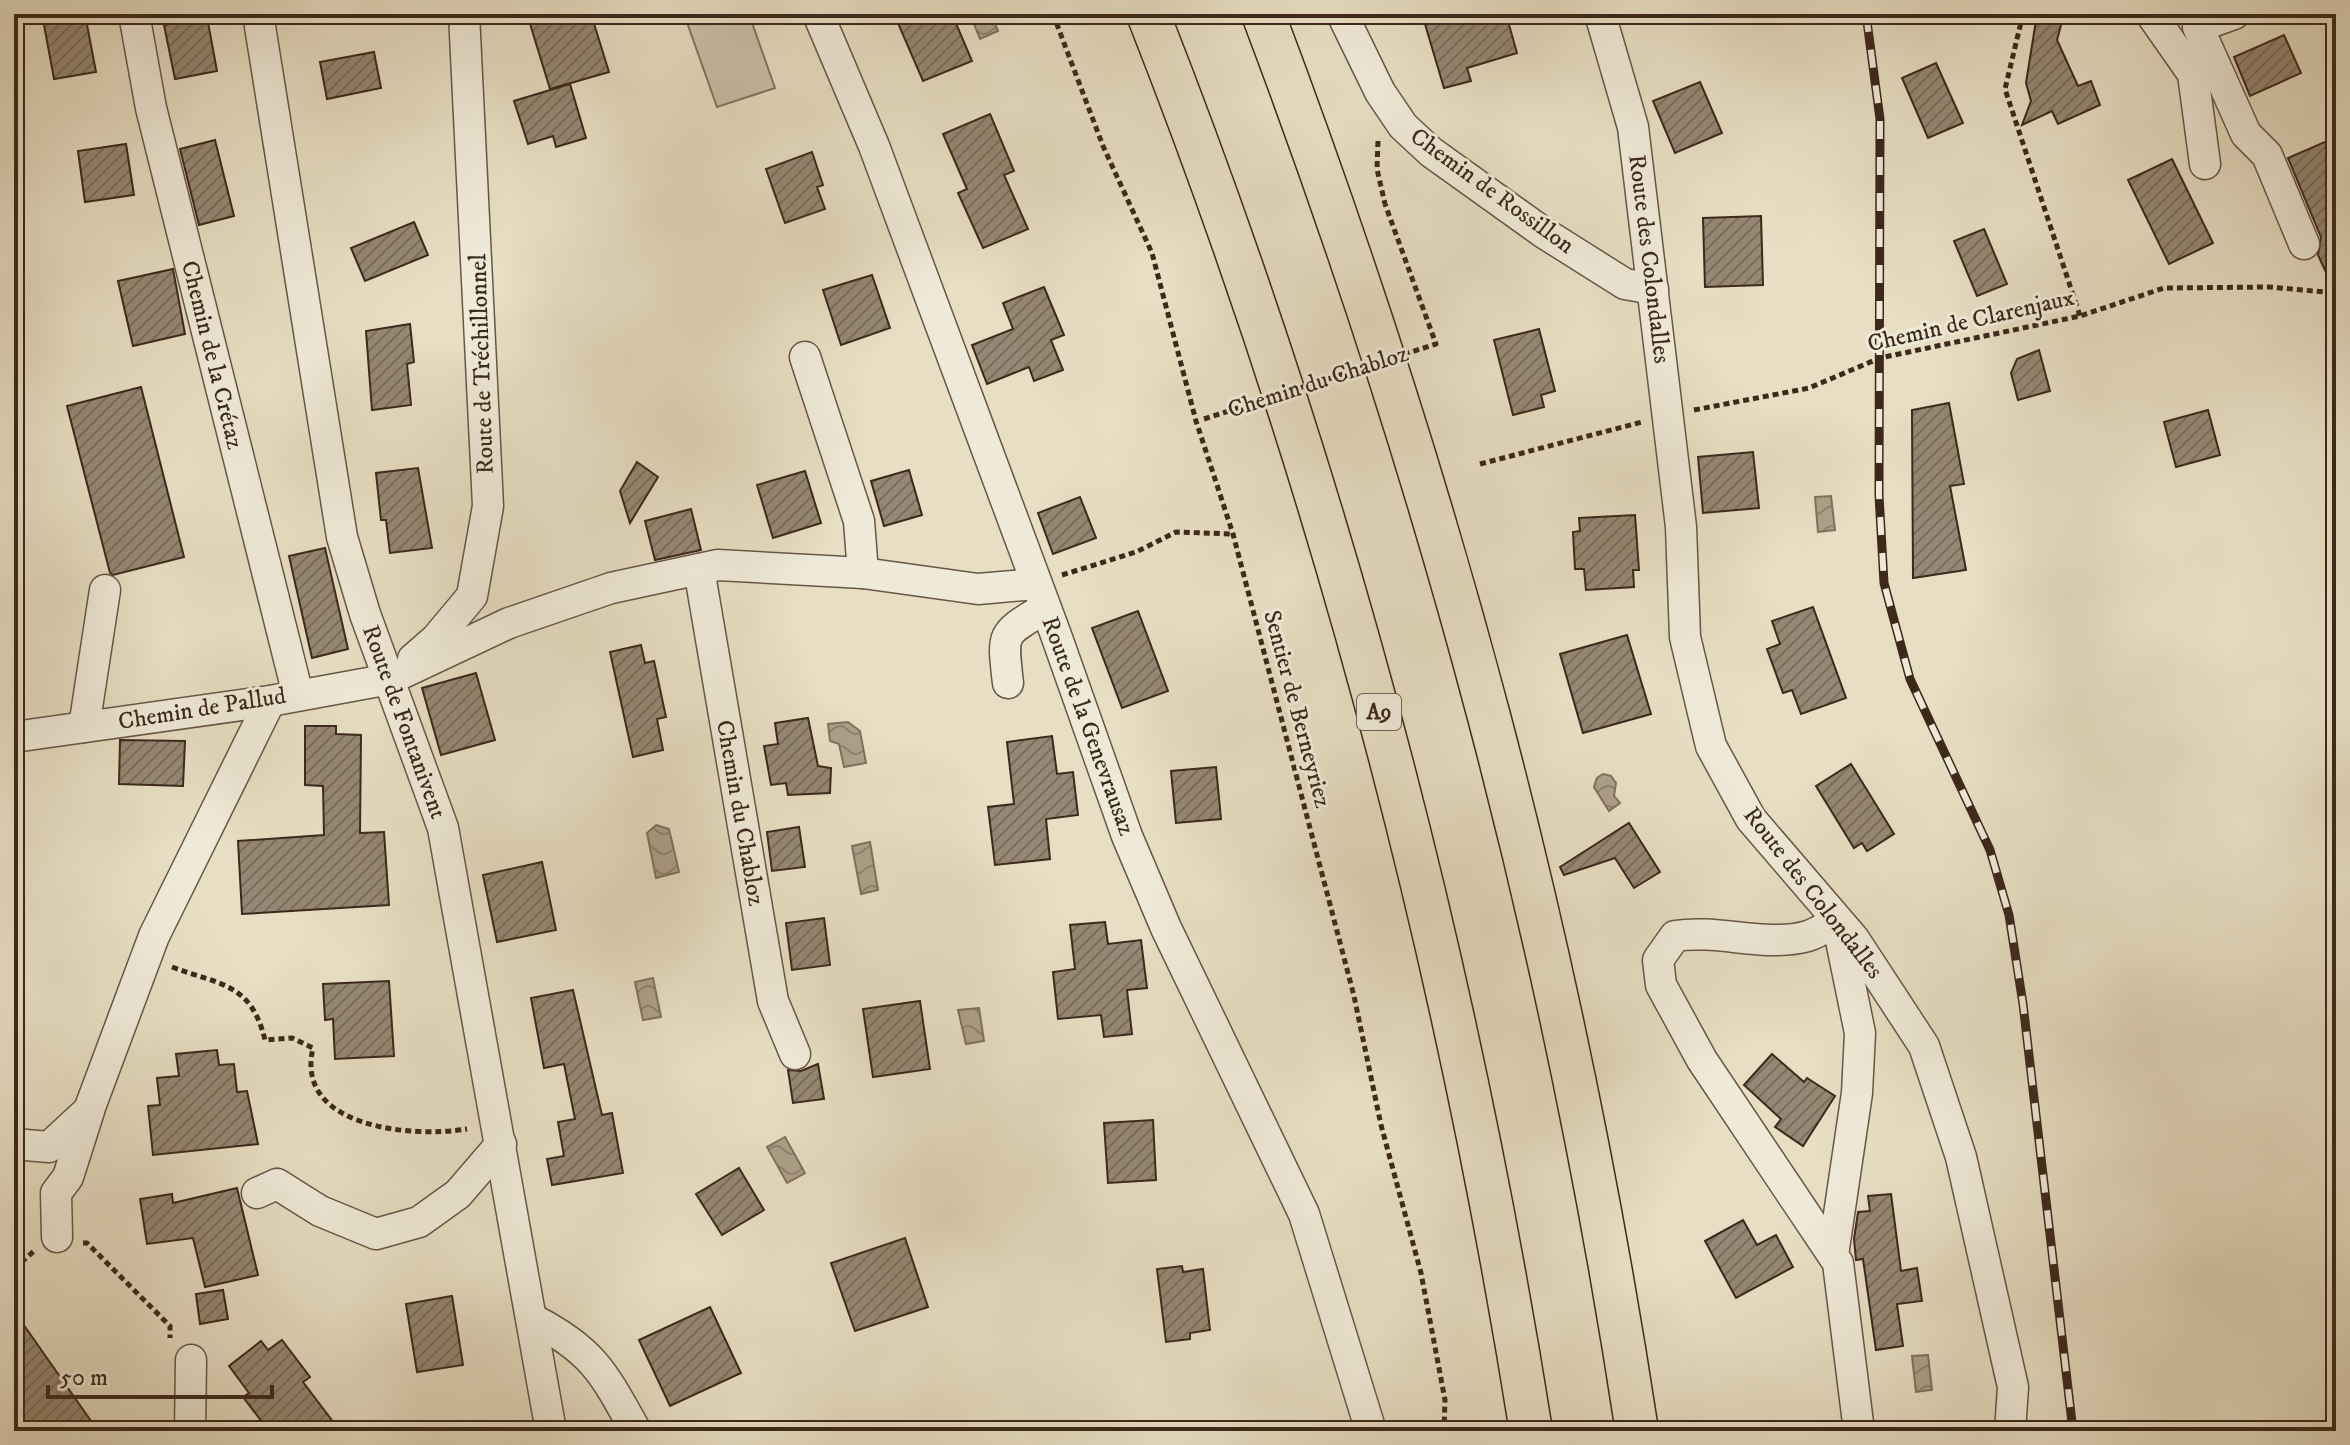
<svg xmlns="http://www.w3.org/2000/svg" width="2350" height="1445" viewBox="0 0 2350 1445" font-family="'IM FELL DW Pica',serif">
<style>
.grass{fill:#cabfa7;stroke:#847462;stroke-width:2}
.water{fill:url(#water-waves);stroke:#80705e;stroke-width:2}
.building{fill:url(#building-hatch);stroke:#3d281c;stroke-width:2}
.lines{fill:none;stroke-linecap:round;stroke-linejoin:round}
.minor-casing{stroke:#685646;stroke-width:33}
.highway-casing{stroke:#3d281c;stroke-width:45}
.path{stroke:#3d281c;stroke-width:5;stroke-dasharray:6 4;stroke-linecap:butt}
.minor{stroke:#efead8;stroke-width:30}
.highway{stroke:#e7dec3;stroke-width:42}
.rail-casing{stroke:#3d281c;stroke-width:9}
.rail{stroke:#efead8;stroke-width:6;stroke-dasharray:18;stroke-linecap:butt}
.path-bridge{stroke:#3d281c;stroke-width:5;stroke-dasharray:6 4;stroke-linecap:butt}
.labels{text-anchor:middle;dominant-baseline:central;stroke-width:6;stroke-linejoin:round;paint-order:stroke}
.shield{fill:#efead8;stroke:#726254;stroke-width:2}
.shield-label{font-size:22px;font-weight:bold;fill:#3d281c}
.street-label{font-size:24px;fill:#3d281c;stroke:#efead8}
</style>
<defs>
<pattern id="water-waves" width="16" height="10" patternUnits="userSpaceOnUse" patternTransform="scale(2)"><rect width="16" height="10" fill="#ada08a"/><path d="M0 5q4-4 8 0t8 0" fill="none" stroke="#8e8270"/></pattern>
<pattern id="building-hatch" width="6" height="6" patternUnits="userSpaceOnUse" patternTransform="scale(2)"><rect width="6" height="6" fill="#958773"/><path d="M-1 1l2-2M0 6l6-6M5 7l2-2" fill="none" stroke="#7b6e5e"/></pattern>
</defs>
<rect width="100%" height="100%" fill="#e7dec3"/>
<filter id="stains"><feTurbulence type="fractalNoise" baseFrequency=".0025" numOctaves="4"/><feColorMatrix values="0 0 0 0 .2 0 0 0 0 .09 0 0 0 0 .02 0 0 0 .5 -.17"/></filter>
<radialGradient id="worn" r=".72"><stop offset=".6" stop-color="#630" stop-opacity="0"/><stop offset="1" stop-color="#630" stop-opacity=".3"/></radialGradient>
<path class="grass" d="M 684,14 L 749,14 L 775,88 L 717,107 Z"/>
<g class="water">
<path d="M 970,14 L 991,14 L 998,31 L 980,39 Z"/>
<path d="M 1831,496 L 1835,530 L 1818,532 L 1815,497 Z"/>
<path d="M 848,722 L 860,731 L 866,763 L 844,767 L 839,744 L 830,741 L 828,724 Z"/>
<path d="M 1603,774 L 1611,776 L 1616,783 L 1614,796 L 1620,803 L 1609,811 L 1594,787 L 1597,778 Z"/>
<path d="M 656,825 L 669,829 L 679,872 L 656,878 L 647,833 Z"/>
<path d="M 870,842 L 878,890 L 861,894 L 852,846 Z"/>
<path d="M 653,978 L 661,1017 L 643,1020 L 635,982 Z"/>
<path d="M 979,1008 L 984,1041 L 966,1044 L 958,1010 Z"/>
<path d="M 785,1137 L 805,1173 L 787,1183 L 767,1147 Z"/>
<path d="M 1928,1355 L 1932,1390 L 1916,1392 L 1912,1356 Z"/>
</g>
<g class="building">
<path d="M 42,14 L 85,14 L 96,72 L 54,79 Z"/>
<path d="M 527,14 L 591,14 L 609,72 L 550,89 Z"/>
<path d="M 894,14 L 952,14 L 972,61 L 923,81 Z"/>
<path d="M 1422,14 L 1506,14 L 1517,53 L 1467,68 L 1471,81 L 1444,88 Z"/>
<path d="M 2037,14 L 2064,14 L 2057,40 L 2078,86 L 2091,81 L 2100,105 L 2058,124 L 2052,111 L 2022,125 L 2031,101 L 2026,83 Z"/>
<path d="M 207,17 L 217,71 L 175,79 L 164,25 Z"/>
<path d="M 2284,35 L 2301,73 L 2250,96 L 2234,57 Z"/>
<path d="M 374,52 L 381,88 L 327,99 L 320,62 Z"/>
<path d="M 1936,63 L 1963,123 L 1928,138 L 1902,78 Z"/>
<path d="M 1700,82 L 1722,133 L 1675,153 L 1653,101 Z"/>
<path d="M 570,84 L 586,138 L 556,147 L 553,136 L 528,144 L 514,101 Z"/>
<path d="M 990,114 L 1014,171 L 1004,175 L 1028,229 L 983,248 L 958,193 L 967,189 L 943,134 Z"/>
<path d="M 215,140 L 234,216 L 199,225 L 180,149 Z"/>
<path d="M 2327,141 L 2336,159 L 2336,294 L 2318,255 L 2321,237 L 2288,158 Z"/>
<path d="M 126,144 L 134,195 L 85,202 L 78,151 Z"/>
<path d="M 812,152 L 823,185 L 817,187 L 825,209 L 785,223 L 766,169 Z"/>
<path d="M 2172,159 L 2213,243 L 2169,264 L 2128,180 Z"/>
<path d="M 1761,216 L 1763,285 L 1705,287 L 1703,218 Z"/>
<path d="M 414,222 L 428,255 L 365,281 L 351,248 Z"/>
<path d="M 1984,229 L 2007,284 L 1977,296 L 1954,241 Z"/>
<path d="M 173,269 L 185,334 L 133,346 L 118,281 Z"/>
<path d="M 872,275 L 890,328 L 841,345 L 823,290 Z"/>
<path d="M 1044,287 L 1064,335 L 1051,340 L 1063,370 L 1034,381 L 1029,367 L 987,384 L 972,345 L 1013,329 L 1003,303 Z"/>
<path d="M 410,324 L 414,362 L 407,364 L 411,405 L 372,410 L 366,331 Z"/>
<path d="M 1539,329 L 1555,391 L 1541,395 L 1544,407 L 1513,415 L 1494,340 Z"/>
<path d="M 2039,350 L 2050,391 L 2018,400 L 2011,373 L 2017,359 Z"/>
<path d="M 141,387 L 184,557 L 113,575 L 110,573 L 67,406 Z"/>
<path d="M 1949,403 L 1964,484 L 1950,486 L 1966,570 L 1913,578 L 1912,410 Z"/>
<path d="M 2208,410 L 2220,455 L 2176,467 L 2164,422 Z"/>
<path d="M 1753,452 L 1759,508 L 1703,513 L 1698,457 Z"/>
<path d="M 637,462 L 658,477 L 630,523 L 620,491 Z"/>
<path d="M 418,468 L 432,548 L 390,553 L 386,520 L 381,520 L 376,473 Z"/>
<path d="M 909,470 L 922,515 L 884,526 L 871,481 Z"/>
<path d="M 805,471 L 821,523 L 773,538 L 757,485 Z"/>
<path d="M 1080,497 L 1096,538 L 1053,554 L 1038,513 Z"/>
<path d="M 691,509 L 701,550 L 655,560 L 645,521 Z"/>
<path d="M 1635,515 L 1639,570 L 1633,570 L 1634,587 L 1586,590 L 1584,569 L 1575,569 L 1573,532 L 1580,531 L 1579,518 Z"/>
<path d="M 325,548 L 348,649 L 312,658 L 289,556 Z"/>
<path d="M 1813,607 L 1846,698 L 1801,714 L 1792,690 L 1783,693 L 1767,649 L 1780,644 L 1772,621 Z"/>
<path d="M 1138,611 L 1168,691 L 1122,708 L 1092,628 Z"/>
<path d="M 1627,635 L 1651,714 L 1583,733 L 1560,654 Z"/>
<path d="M 641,645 L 645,663 L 654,661 L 666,717 L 657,719 L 663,750 L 633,757 L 610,652 Z"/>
<path d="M 476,673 L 495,740 L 441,755 L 422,688 Z"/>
<path d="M 808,718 L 818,766 L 831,768 L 830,793 L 788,795 L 786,783 L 771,785 L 764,746 L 778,744 L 775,723 Z"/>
<path d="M 305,726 L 336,726 L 336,734 L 361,735 L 360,833 L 384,832 L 389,905 L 242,914 L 238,841 L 324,835 L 323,786 L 305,785 Z"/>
<path d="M 1052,736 L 1057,774 L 1073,772 L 1078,815 L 1046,819 L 1050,859 L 995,865 L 988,807 L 1014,804 L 1007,742 Z"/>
<path d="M 120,740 L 185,741 L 183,786 L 119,784 Z"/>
<path d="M 1851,764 L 1894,834 L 1867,851 L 1862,843 L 1854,848 L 1816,786 Z"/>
<path d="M 1216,767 L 1221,819 L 1176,823 L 1171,771 Z"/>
<path d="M 1629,823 L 1660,872 L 1634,888 L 1615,858 L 1564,875 L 1560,867 Z"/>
<path d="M 799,827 L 805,867 L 772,871 L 767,832 Z"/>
<path d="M 542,862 L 556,930 L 497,942 L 483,875 Z"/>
<path d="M 824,918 L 830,965 L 792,970 L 786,923 Z"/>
<path d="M 1105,922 L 1108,944 L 1141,940 L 1147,988 L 1127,990 L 1132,1034 L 1104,1037 L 1101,1015 L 1058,1019 L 1053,972 L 1075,969 L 1070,925 Z"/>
<path d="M 389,981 L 394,1056 L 335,1059 L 333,1019 L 325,1020 L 323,984 Z"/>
<path d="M 573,990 L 602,1115 L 612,1113 L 623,1173 L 552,1185 L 547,1159 L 564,1156 L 558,1122 L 575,1119 L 564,1064 L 544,1068 L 531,998 Z"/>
<path d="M 920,1001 L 930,1069 L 873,1077 L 863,1009 Z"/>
<path d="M 217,1050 L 219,1065 L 234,1064 L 237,1092 L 247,1091 L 258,1144 L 153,1155 L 148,1106 L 160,1105 L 157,1078 L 179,1076 L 176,1054 Z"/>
<path d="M 1772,1054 L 1804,1082 L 1807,1078 L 1835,1096 L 1803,1146 L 1775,1127 L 1781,1119 L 1744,1085 Z"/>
<path d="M 818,1064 L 824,1099 L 793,1103 L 788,1070 L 801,1071 Z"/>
<path d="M 1153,1120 L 1156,1180 L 1108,1183 L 1104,1123 Z"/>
<path d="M 739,1168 L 764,1210 L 722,1235 L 696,1194 Z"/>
<path d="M 237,1188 L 258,1275 L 205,1287 L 193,1238 L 147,1244 L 140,1199 L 172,1194 L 173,1203 Z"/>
<path d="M 1891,1194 L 1901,1271 L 1917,1268 L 1922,1301 L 1897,1304 L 1903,1346 L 1876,1350 L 1863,1259 L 1856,1260 L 1854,1239 L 1858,1212 L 1870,1211 L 1868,1196 Z"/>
<path d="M 1743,1220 L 1757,1245 L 1776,1235 L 1793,1267 L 1736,1298 L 1705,1241 Z"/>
<path d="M 905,1238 L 928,1307 L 855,1331 L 831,1263 Z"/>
<path d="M 1182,1266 L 1183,1272 L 1203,1269 L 1210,1330 L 1190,1333 L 1190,1339 L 1166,1342 L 1157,1269 Z"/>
<path d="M 223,1290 L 228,1319 L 200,1324 L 196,1294 Z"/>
<path d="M 452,1296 L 463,1365 L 417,1372 L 406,1304 Z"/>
<path d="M 710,1307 L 741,1373 L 670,1406 L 639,1340 Z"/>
<path d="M 14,1311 L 98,1431 L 14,1431 Z"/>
<path d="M 282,1340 L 310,1377 L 303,1382 L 340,1431 L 269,1431 L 243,1397 L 249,1393 L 229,1366 L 261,1341 L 268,1350 Z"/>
</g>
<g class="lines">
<g class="minor-casing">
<g id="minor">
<path d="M 134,14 L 151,108 L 298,695"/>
<path d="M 258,14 L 342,537 L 365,614 L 443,828 L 551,1431"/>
<path d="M 818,14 L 874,146 L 1056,635 L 1127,836 L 1166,928 L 1304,1214 L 1371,1431"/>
<path d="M 1342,14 L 1380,92 L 1403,126 L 1431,152 L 1544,233 L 1625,284 L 1653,289"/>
<path d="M 1600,14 L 1633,127 L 1681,527 L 1685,637 L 1711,746 L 1751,819 L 1854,939 L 1924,1046 L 1961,1157 L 2013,1387 L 2010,1431"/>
<path d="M 2151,14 L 2193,74 L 2205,164"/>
<path d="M 2234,14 L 2198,27 L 2246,134 L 2267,155 L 2304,244"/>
<path d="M 805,357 L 859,521 L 863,573"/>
<path d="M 699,569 L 773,1001 L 795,1054"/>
<path d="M 413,659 L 436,639 L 472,596 L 488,506 L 464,14"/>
<path d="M 1008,683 C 1002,631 1001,635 1045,608"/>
<path d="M 84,727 L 105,590"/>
<path d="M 14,737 L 270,701 L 390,679 L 509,623 L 611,588 L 718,565 L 863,573 L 978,589 L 1036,584"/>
<path d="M 14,1144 L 49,1147 L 89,1110 L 154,936 L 270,701"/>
<path d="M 257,1193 L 277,1184 L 320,1211 L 376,1234 L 419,1222 L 458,1194 L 501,1144"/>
<path d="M 57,1237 L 56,1193 L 68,1177 L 89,1111"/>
<path d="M 1833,1255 L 1857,1093 L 1860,1033 L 1837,921 C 1828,926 1818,933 1808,936 C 1766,948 1719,929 1675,936 L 1658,960 L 1661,985 L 1702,1060 L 1838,1263 L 1859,1431"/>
<path d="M 534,1320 C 594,1351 604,1374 636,1431"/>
<path d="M 190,1431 L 191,1360"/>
</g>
</g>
<g class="highway-casing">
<g id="highway">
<path d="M 1148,14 C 1328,471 1454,947 1531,1431"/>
<path d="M 1263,14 C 1439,480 1562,938 1637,1431"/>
</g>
</g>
<g class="path">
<path d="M 1053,14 L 1103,146 L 1152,253 L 1196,421 L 1233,534 L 1354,996 L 1381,1125 L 1421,1273 L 1445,1400 L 1444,1431"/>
<path d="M 2023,14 L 2005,89 L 2080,316"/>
<path d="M 1378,141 L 1377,169 L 1385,204"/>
<path d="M 1694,410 L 1809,388 L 1880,358 L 2080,316 L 2164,288 L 2269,287 L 2336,293"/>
<path d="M 1480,464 L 1642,422"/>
<path d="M 1062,575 L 1136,552 L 1176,532 L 1233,534"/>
<path d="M 172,967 C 219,985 251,982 265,1040 L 292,1038 L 313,1048 C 294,1128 412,1138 467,1129"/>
<path d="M 83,1243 L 87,1243 L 170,1326 L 170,1338"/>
<path d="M 14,1269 L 35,1250"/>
</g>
<use href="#minor" class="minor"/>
<use href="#highway" class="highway"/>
<g class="rail-casing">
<path id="rail" d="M 1866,14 L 1880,119 L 1879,495 L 1884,583 L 1910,679 L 1990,850 L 2009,915 L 2023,1004 L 2073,1431"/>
</g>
<use href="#rail" class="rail"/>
<path class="path-bridge" d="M 1204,419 L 1436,344 L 1385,204"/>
</g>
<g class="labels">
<rect class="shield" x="1357" y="694" width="44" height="36" rx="6"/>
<g class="shield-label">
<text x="1379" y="712">A9</text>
</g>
<g class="street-label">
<text transform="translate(1492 191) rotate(36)">Chemin de Rossillon</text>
<text transform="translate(1649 259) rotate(83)">Route des Colondalles</text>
<text transform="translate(1971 321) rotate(-13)">Chemin de Clarenjaux</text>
<text transform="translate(212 355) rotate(76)">Chemin de la Crétaz</text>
<text transform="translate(482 364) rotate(-92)">Route de Tréchillonnel</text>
<text transform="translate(1318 382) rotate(-18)">Chemin du Chabloz</text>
<text transform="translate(202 709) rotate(-9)">Chemin de Pallud</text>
<text transform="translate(1297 709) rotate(75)">Sentier de Berneyriez</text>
<text transform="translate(404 722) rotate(70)">Route de Fontanivent</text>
<text transform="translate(1088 726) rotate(70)">Route de la Genevrausaz</text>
<text transform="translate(740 813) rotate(80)">Chemin du Chabloz</text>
<text transform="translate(1813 893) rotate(52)">Route des Colondalles</text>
</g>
</g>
<rect width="2350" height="1445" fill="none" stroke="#e7dec3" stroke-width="48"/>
<rect x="16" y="16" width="2318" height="1413" fill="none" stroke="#3d281c" stroke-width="4"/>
<rect x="24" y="24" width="2302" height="1397" fill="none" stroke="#3d281c" stroke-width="2"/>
<path d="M48 1385v12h224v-12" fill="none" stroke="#3d281c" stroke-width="4"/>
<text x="60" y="1385" font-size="24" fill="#3d281c" stroke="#efead8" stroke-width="6" paint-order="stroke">50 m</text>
<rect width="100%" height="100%" filter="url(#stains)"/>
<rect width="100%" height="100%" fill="url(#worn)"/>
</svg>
